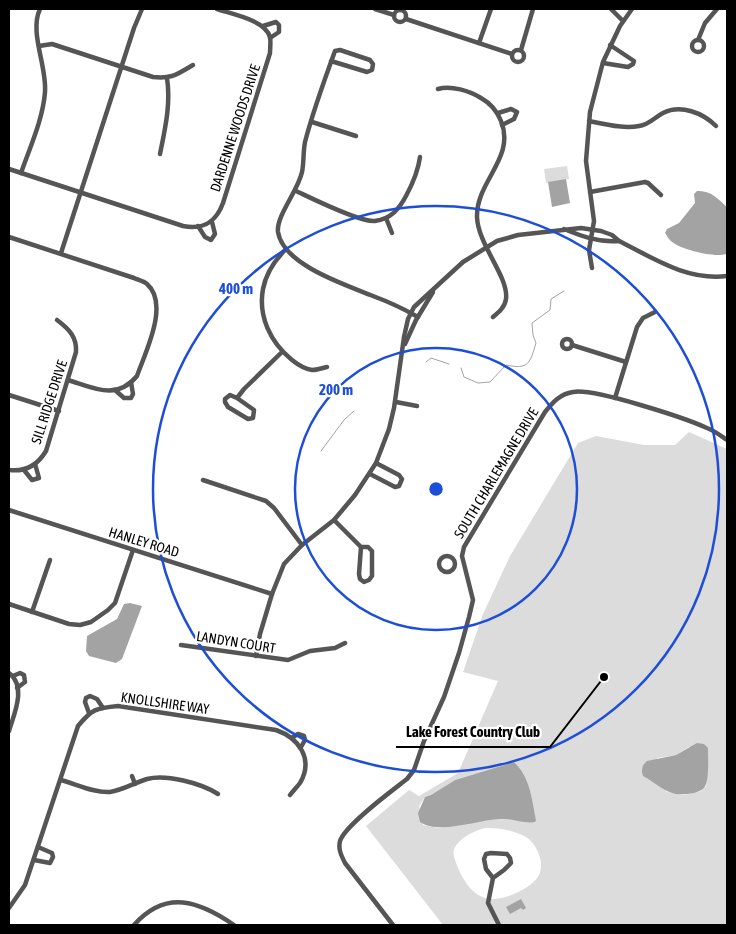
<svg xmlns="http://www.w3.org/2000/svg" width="736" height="934" viewBox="0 0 736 934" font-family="'Asap Condensed',sans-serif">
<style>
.green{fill:#dcdcdc;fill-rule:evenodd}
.water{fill:#a3a3a3}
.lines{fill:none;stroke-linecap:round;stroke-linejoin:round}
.stream{stroke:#a3a3a3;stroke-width:1}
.minor{stroke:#555;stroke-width:4.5}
.ring{fill:none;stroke:#1d4ed8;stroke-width:2.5}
.labels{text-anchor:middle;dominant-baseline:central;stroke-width:4.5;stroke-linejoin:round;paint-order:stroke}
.street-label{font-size:14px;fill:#000;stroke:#fff}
.centre{fill:#1d4ed8;stroke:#fff;stroke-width:2.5}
.ring-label{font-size:15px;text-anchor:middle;font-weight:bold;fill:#1d4ed8;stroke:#fff;stroke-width:4.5;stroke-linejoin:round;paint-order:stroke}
.leader{fill:none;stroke:#000;stroke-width:2}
.callout-dot{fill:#000;stroke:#fff;stroke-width:2}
.callout-label{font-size:15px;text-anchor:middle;font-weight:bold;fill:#000;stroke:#fff;stroke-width:4.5;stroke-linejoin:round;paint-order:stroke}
</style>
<rect width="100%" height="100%" fill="#fff"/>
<g class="green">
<path d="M 567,166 L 569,179 L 546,183 L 544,169 Z"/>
<path d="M 689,432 L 727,449 L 727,925 L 443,925 L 366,826 L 409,790 L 419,796 L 458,773 L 498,681 L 463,672 L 483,614 L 510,556 L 578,443 L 596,436 L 644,445 L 675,445 ZM 689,747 L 707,772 L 706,786 L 701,791 L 684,795 L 667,792 L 654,782 L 657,758 L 676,755 ZM 514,762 C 530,778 532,799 536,820 L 492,819 L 438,828 L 423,825 L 419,806 L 425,797 L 431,795 L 455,780 ZM 485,828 C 500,828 514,830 526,837 C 537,844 545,863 539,875 C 536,881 528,887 522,890 C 491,907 472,900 458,868 C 456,862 452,855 454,849 C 459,838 474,831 485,828 Z"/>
</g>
<g class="water">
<path d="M 566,179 L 570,203 L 552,207 L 548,182 Z"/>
<path d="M 697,191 C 711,190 718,199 727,207 L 726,254 C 715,258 676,249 669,239 C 667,237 667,235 665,233 L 667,229 L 679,223 L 695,203 L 694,194 Z"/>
<path d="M 130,603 L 142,606 L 122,659 L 116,663 L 89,656 L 86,651 L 87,636 L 117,619 L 124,604 Z"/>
<path d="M 697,743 L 704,744 L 708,748 C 708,758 709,776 706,784 C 704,790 700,791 694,793 C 668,798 664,788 643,776 C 641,770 642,765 647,761 L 676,755 Z"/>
<path d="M 514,762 C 530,777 532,799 536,820 L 535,822 C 524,824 511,818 500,819 C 476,820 439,835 420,822 L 418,813 L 425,797 L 431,795 L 455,780 Z"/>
<path d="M 521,899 L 526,908 L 523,910 L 521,908 L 510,914 L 506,907 Z"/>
</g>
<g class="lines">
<g class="stream">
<path d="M 426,362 L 431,358 L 449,364"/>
<path d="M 461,368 L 464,377 L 478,383 L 490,382 L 506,365 C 529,370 530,363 536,343 L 533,335 L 532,323 L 550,310 L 551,299 L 564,291"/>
<path d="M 321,451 L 344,420 L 354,411"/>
</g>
<g class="minor">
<path d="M 375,9 L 394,15"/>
<path d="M 611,9 L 623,21"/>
<circle cx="400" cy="16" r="6"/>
<path d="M 406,19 L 512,54"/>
<path d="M 263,26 L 276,22 L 279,25 L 279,32 L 270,38"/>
<path d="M 698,40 L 705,23 L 717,9"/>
<circle cx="698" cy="46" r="6"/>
<path d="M 479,43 L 491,9"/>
<path d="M 39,46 L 52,44 L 153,77 C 173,79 177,74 193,65"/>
<circle cx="518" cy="56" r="6"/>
<path d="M 521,50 L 533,9"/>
<path d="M 331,61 L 367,72 L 372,70 L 373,64 L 370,60 L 340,50 L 335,51 C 324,81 313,111 305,142 C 303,152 304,163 302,172 C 298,191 276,216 278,232 C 283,265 346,285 373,296 C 389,302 404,309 418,317"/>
<path d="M 603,63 L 628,67 L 633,64 L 634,61 L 610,45"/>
<path d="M 438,89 C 451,85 470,91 481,98 C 490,103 497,111 501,121 C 516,158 476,181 477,217 C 478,245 509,277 506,299 C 505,307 499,312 493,317"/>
<path d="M 498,113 L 511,109 L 517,112 L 514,119 L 502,125"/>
<path d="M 589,121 C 605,124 623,129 639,126 C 649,125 655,117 663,113 C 681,104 703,113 716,126"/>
<path d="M 312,122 L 356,136"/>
<path d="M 160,154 C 165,129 171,104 167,78"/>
<path d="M 9,169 L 183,226 C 204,230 216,222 223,203 L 270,53 C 270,48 271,42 270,37 C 265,20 232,14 217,9"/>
<path d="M 21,173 C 30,147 43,119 45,92 C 47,66 29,32 40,9"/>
<path d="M 296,191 C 311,198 361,223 375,221 C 391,219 399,209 406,196 C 413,183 418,172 420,157"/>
<path d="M 590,192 L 645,182 L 648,183 L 661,195"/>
<path d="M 386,218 L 392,233"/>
<path d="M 198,226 L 205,237 L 211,240 L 215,234 L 212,222"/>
<path d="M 9,237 L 134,278 C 138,280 144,281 147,284 C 170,304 145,353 137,376 C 116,401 94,388 68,380"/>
<path d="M 619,241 C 653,258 687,281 727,276"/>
<path d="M 286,249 C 275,260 266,273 263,289 C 258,316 270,342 292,360 C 297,364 305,369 312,370 C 317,370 322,368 327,367"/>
<path d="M 61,253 L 134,28 L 142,9"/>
<path d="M 592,268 L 589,250 L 594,221 L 586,161 L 590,112 L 603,62 L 620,26 L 632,9"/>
<circle cx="567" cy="344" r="5"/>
<path d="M 405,344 L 416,320 L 433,292"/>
<path d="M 572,345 L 626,362"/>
<path d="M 115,390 L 124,398 L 131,398 L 133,394 L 131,382"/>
<path d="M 9,395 L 59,411"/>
<path d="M 237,398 L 254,410 L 253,418 L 248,419 L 228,407 L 225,402 L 225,399 L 230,395 L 237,398 L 244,389 L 282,352"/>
<path d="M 615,398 L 637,327 L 643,318 L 655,312"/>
<path d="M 396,402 L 417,406"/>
<path d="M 9,470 C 25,472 37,466 46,451 L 76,352 C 77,337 69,329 57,320"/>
<path d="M 24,470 L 32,480 L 39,478 L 35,464"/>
<path d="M 370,474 L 395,487 L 399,486 L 402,479 L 399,475 L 376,463"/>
<path d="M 203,480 L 266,501 L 274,508 L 302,545"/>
<path d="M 9,510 L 272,594"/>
<path d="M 334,520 L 361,547 L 359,574 L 360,579 L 364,582 L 369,580 L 372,576 L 372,551 L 368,547 L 361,547"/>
<circle cx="447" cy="564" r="8"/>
<path d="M 9,604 L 69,624 L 80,625 L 91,622 L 108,610 L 115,603 L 133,550"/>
<path d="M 32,612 L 50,560"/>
<path d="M 181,645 L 288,660 L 310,651 L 335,648 L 345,643"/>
<path d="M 256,656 L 260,634 L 272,594 L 284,564 L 302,545 L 334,520 L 355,495 L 376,463 L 389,429 L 394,408 L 404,337 L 408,319 L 414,307 L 463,262 L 497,241 L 518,235 L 581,228 L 601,231 L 612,235 L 619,241 C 600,243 581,236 564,229"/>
<path d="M 9,673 C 27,687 14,714 9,731"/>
<path d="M 13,676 L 20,673 L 24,675 L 25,682 L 17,688"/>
<path d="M 89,713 L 85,702 L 86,698 L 90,696 L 97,699 L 103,708"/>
<path d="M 293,737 L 298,734 L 304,736 L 305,740 L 301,747"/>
<path d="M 132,776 L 135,784"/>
<path d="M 61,780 C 76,784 94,793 110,792 C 123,790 134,783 147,779 C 166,774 201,783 218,794"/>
<path d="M 34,860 L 50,863 L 53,857 L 52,853 L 38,847"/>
<path d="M 493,878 L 486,869 L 484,859 L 486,854 L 491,853 L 507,854 L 510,858 L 511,863 L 504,870 L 493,878 L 488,903 L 499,925"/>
<path d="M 9,908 L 25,885 L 78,726 C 92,709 96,708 118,706 L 276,730 C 299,738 314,759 300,783 C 297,787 293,791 290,795"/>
<path d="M 134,925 C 166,889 199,901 234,925"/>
<path d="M 393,925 L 345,863 C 341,855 338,849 340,841 C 345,825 393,790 407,779 L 414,770 L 424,741 L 444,697 L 459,653 L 469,617 L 473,600 L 462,556 L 464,547 L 545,412 C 553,402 560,394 573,392 C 594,388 685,418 707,428 C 715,431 721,436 727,440"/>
</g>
</g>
<g class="ring">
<circle cx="436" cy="489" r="141"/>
<circle cx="436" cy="489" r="283"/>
</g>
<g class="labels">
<g class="street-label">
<text transform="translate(235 128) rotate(-72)">DARDENNE WOODS DRIVE</text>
<text transform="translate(49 402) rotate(-72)">SILL RIDGE DRIVE</text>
<text transform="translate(496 473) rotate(-59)">SOUTH CHARLEMAGNE DRIVE</text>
<text transform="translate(144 542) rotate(17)">HANLEY ROAD</text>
<text transform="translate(236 642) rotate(9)">LANDYN COURT</text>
<text transform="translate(165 703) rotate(8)">KNOLLSHIRE WAY</text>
</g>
</g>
<circle cx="436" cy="489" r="8" class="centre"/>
<g class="ring-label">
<text x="236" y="294">400 m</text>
<text x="336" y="395">200 m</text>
</g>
<path class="leader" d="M604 677L550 747H396"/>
<circle class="callout-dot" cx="604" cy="677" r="5"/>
<g class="callout-label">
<text x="473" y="737">Lake Forest Country Club</text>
</g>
<rect width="736" height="934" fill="none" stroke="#000000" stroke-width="20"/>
</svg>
